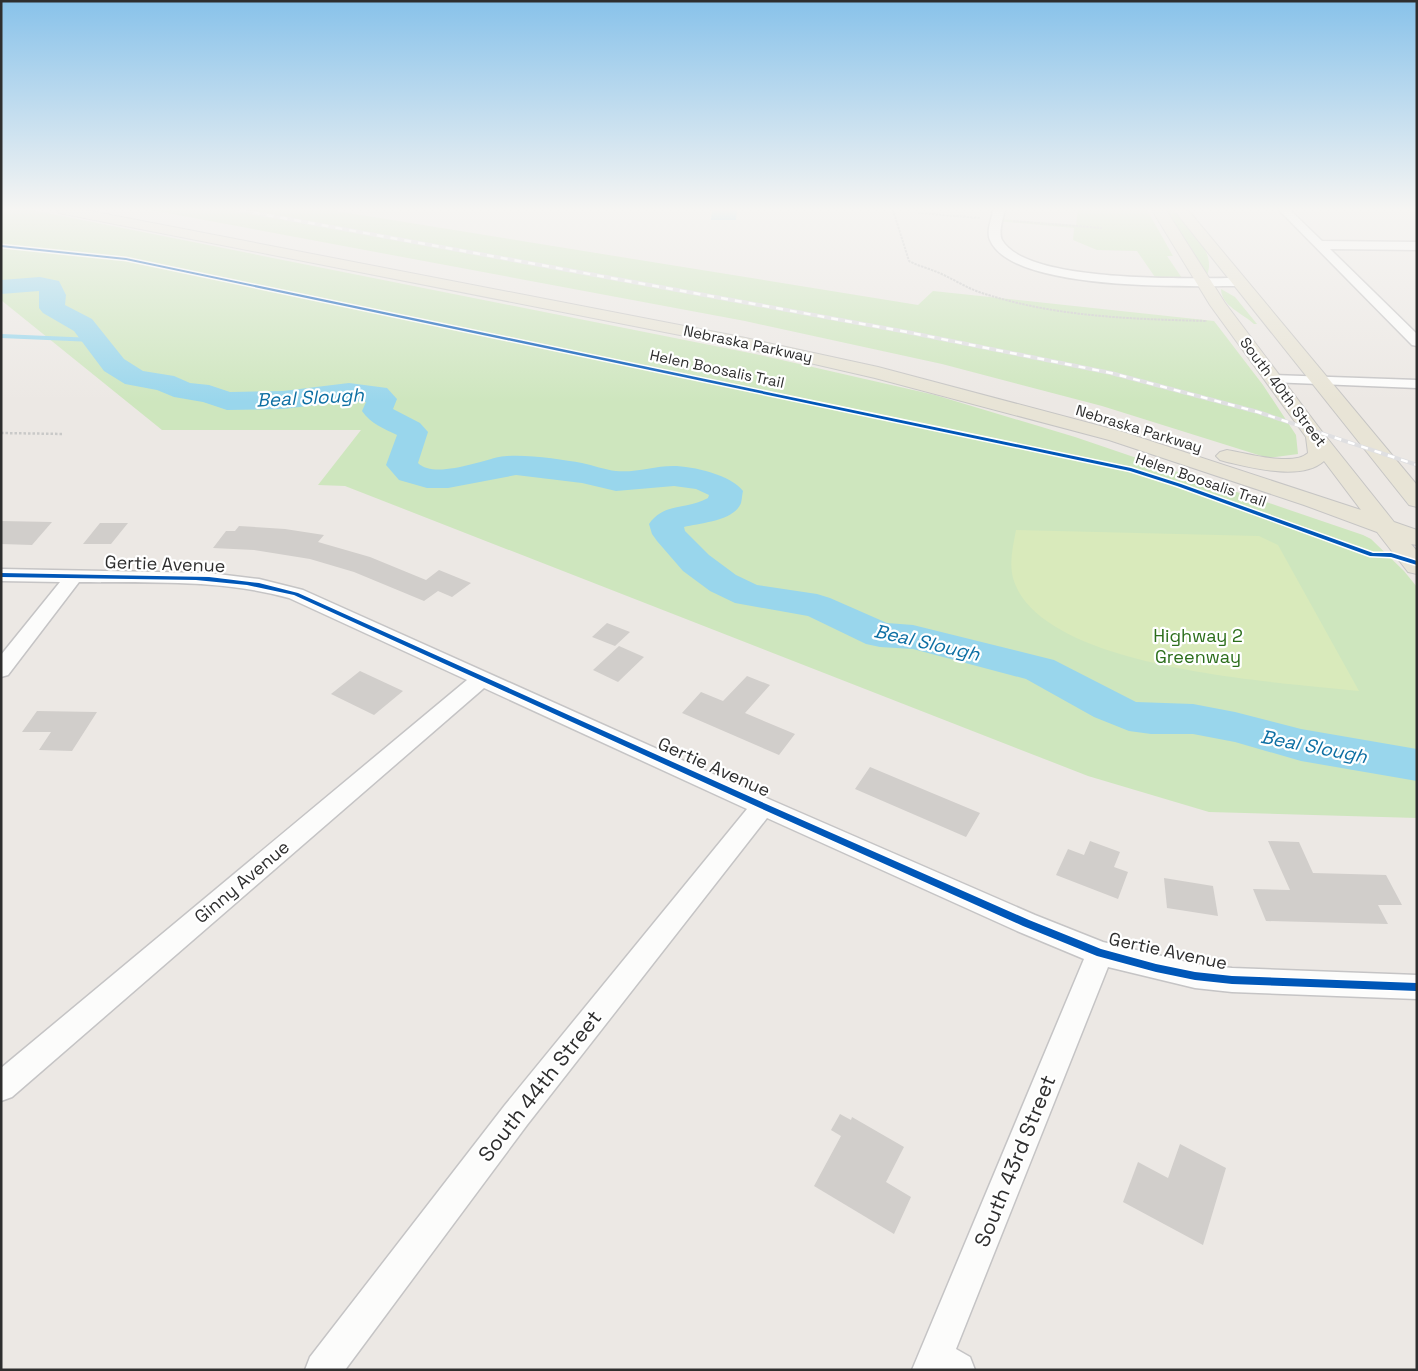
<svg xmlns="http://www.w3.org/2000/svg" width="1418" height="1371" viewBox="0 0 1418 1371" font-family="'Space Grotesk',sans-serif">
<rect width="100%" height="100%" fill="#ece8e4"/>
<g fill="#cee6be">
<path d="M1 210H32L760 355 935 395 1075 437 1363 535 1371 539 1404 571 1417 587V818L1209 812 1088 776 345 486 318 485 361 430H162L1 300Z"/>
<path d="M151 210H330L918 305 933 291 1214 321 1263 385 1296 435 1298 454 1268 458 1102 406 942 364 745 321Z"/>
<path d="M1078 210H1147L1173 256H1167L1184 281 1157 280 1137 251 1097 250 1073 240 1074 228 997 221 998 219 1076 225Z"/>
<path d="M1167 210H1174C1187 227 1217 251 1207 275Z"/>
<path d="M1221 289 1235 297 1257 324H1254C1244 314 1221 306 1221 289Z"/>
</g>
<path fill="#d9eabb" d="M1016 530 1259 536 1278 545 1359 691C1280 682 1039 670 1013 578 1009 562 1013 546 1016 530Z"/>
<path fill="#99d6ec" d="M712 210H737L736 220H711Z"/>
<g fill="none" stroke-linecap="round" stroke-linejoin="round">
<path stroke="#99d6ec" stroke-width="4" d="M1 336 94 340"/>
<path fill="#99d6ec" fill-rule="evenodd" d="M40 277 59 281 66 295 65 305 92 319 124 359 143 371 174 376 190 383 209 385 230 392 283 391 349 383 387 388 397 399 393 409 420 423 428 432 418 463C434 479 480 461 499 457 520 453 561 459 582 463 593 465 605 470 616 471 635 473 654 466 673 466 693 466 731 475 743 491 742 495 742 499 741 503 734 521 700 523 684 527L685 531 709 555 736 575 757 585 817 594 830 598 887 623 913 625 1054 660 1136 702 1193 704 1235 712 1301 729 1417 749V781L1301 761 1235 742 1193 734H1151L1129 731 1094 717 1026 679 913 649 880 647 866 644 808 616 735 603 710 591 683 571 657 541 652 534 649 524C664 502 687 510 708 498L709 495 696 489 674 486 616 491 582 483 516 475 448 488H427L399 480 386 465 397 435C383 428 371 424 362 411L366 402 349 401 283 409 227 410 203 402 174 397 157 390 125 384 104 371 74 331 43 313 39 308V291L1 294V280Z"/>
</g>
<g fill="#d1cecb">
<path d="M1 521 52 522 32 545 1 544Z"/>
<path d="M100 523H128L111 544H83Z"/>
<path d="M239 526 285 529 324 535 318 542 370 557 426 580 439 570 471 583 452 597 438 591 424 601 354 572 310 559 254 550 213 548 226 531H235Z"/>
<path d="M607 623 630 632 615 646 592 637Z"/>
<path d="M619 646 644 657 618 682 593 670Z"/>
<path d="M360 671 403 691 374 715 331 694Z"/>
<path d="M747 676 770 685 745 713 795 734 779 755 682 713 701 692 723 701Z"/>
<path d="M37 711 97 712 72 751 39 750 51 732H22Z"/>
<path d="M870 767 932 793 980 813 966 837 855 789Z"/>
<path d="M1090 841 1120 852 1114 867 1128 872 1118 899 1056 875 1068 849 1084 855Z"/>
<path d="M1268 841 1299 842 1313 873 1386 875 1402 905H1378L1388 924 1266 921 1253 889 1290 890Z"/>
<path d="M1164 878 1213 886 1218 916 1167 908Z"/>
<path d="M840 1114 851 1120 852 1117 904 1147 886 1182 911 1197 894 1234 814 1186 841 1136 831 1130Z"/>
<path d="M1180 1144 1226 1168 1203 1245 1123 1202 1138 1162 1168 1178Z"/>
</g>
<g fill="none" stroke-linecap="round" stroke-linejoin="round">
<g stroke="#c5c4c5" stroke-width="3">
<g id="minor">
<path d="M993 210H1005C1003 218 998 232 1002 240 1027 284 1192 278 1240 278L1246 282 1240 286C1190 286 1012 292 990 240 986 231 992 219 993 210Z"/>
<path d="M1279 210H1290L1322 241 1417 242V250L1330 249 1417 334V346L1412 345Z"/>
<path d="M1273 375 1417 380V388L1268 382 1266 379 1268 376Z"/>
<path d="M1 569 209 573 259 579 303 590 771 800 1035 915 1103 942 1195 964 1232 968 1417 975V999L1232 992 1195 988 1108 967 956 1349 970 1357 975 1370H912L1084 959 1017 931 767 818 527 1125 345 1370H305L310 1357 505 1105 747 809 484 688 12 1097 1 1101V1068L467 680 289 598C221 579 149 583 79 582L8 675 1 677V655L60 582 1 581Z"/>
</g>
</g>
<g stroke="#c6c5c4" stroke-width="2">
<g id="major">
<path d="M57 210H85L736 336 878 367 1123 432 1361 510 1324 461C1302 481 1253 468 1227 462L1220 460 1216 456 1220 452 1227 450C1246 453 1293 467 1308 453L1306 437 1210 305 1152 210H1166L1225 303 1323 433 1394 522 1417 530V545L1411 544 1417 551V574L1408 572 1377 532 1304 505 1109 440 875 378 736 346 64 214 59 213Z"/>
<path d="M1174 210H1188L1417 485V507L1409 505Z"/>
</g>
</g>
<g stroke="#c9c9c8" stroke-width="2" stroke-dasharray="2.5 1" stroke-linecap="butt">
<path d="M893 210 909 261C918 266 928 268 937 272 952 278 966 288 982 293 1055 317 1131 319 1207 321"/>
<path d="M918 213 980 218"/>
<path d="M1013 221 1102 228"/>
</g>
<path stroke="#c9c9c8" stroke-width="2.5" stroke-dasharray="2.5 2" stroke-linecap="butt" d="M1 433 64 434"/>
<use href="#minor" fill="#fcfcfb" fill-rule="evenodd"/>
<use href="#major" fill="#e8e4d6" fill-rule="evenodd"/>
<g stroke="#dfdfe1" stroke-width="4">
<path id="rail" d="M239 210 907 332 1111 373 1258 412 1417 465"/>
</g>
<use href="#rail" stroke="#fff" stroke-width="2.5" stroke-dasharray="7" stroke-linecap="butt"/>
<g stroke="#fff" stroke-width="3">
<g id="cycleway">
<path d="M1 245 126 258 1131 468 1181 484 1373 553H1391L1417 561V565L1391 557 1370 556 1177 486 1130 471 126 260 1 247Z"/>
<path d="M1 573 209 577 259 583 298 593 766 804 1029 920 1101 949 1156 964 1195 972 1232 976 1417 983V991L1232 984 1195 980 1156 972 1097 956 1023 926 760 808 294 595 247 585 196 580 1 577Z"/>
</g>
</g>
<use href="#cycleway" fill="#0057b8" fill-rule="evenodd"/>
</g>
<linearGradient id="sky" x2="0" y2="1"><stop stop-color="#88c2ea"/><stop offset="0.52" stop-color="#f6f5f3"/><stop offset="1" stop-color="#f6f5f3" stop-opacity="0"/></linearGradient>
<rect width="1418" height="402" fill="url(#sky)"/>
<g text-anchor="middle" stroke-width="4.5" stroke-linejoin="round" paint-order="stroke">
<g font-size="15" fill="#2e2e2e" stroke="#fff">
<text transform="translate(748 344) rotate(12)" y="5">Nebraska Parkway</text>
<text transform="translate(717 369) rotate(12)" y="5">Helen Boosalis Trail</text>
<text transform="translate(1283 392) rotate(53)" y="5">South 40th Street</text>
<text transform="translate(1139 429) rotate(17)" y="5">Nebraska Parkway</text>
<text transform="translate(1201 480) rotate(19)" y="5">Helen Boosalis Trail</text>
</g>
<g font-size="18" fill="#2e2e2e" stroke="#fff">
<text transform="translate(165 564) rotate(2)" y="6">Gertie Avenue</text>
<text transform="translate(714 767) rotate(24)" y="6">Gertie Avenue</text>
<text transform="translate(242 882) rotate(-40)" y="6">Ginny Avenue</text>
<text transform="translate(1168 951) rotate(12)" y="6">Gertie Avenue</text>
</g>
<g font-size="18" fill="#2c6e1b" stroke="#fff">
<text x="1198" y="642">Highway 2<tspan x="1198" dy="21">Greenway</tspan></text>
</g>
<g font-size="19" font-style="italic" fill="#0d6fa3" stroke="#fff">
<text transform="translate(310 397) rotate(-3)" y="7">Beal Slough</text>
<text transform="translate(927 642) rotate(13)" y="7">Beal Slough</text>
<text transform="translate(1314 746) rotate(11)" y="7">Beal Slough</text>
</g>
<g font-size="21" fill="#2e2e2e" stroke="#fff">
<text transform="translate(540 1086) rotate(-52)" y="7">South 44th Street</text>
<text transform="translate(1015 1161) rotate(-68)" y="7">South 43rd Street</text>
</g>
</g>
<rect width="1418" height="1371" fill="none" stroke="#2e2e2e" stroke-width="5"/>
</svg>
